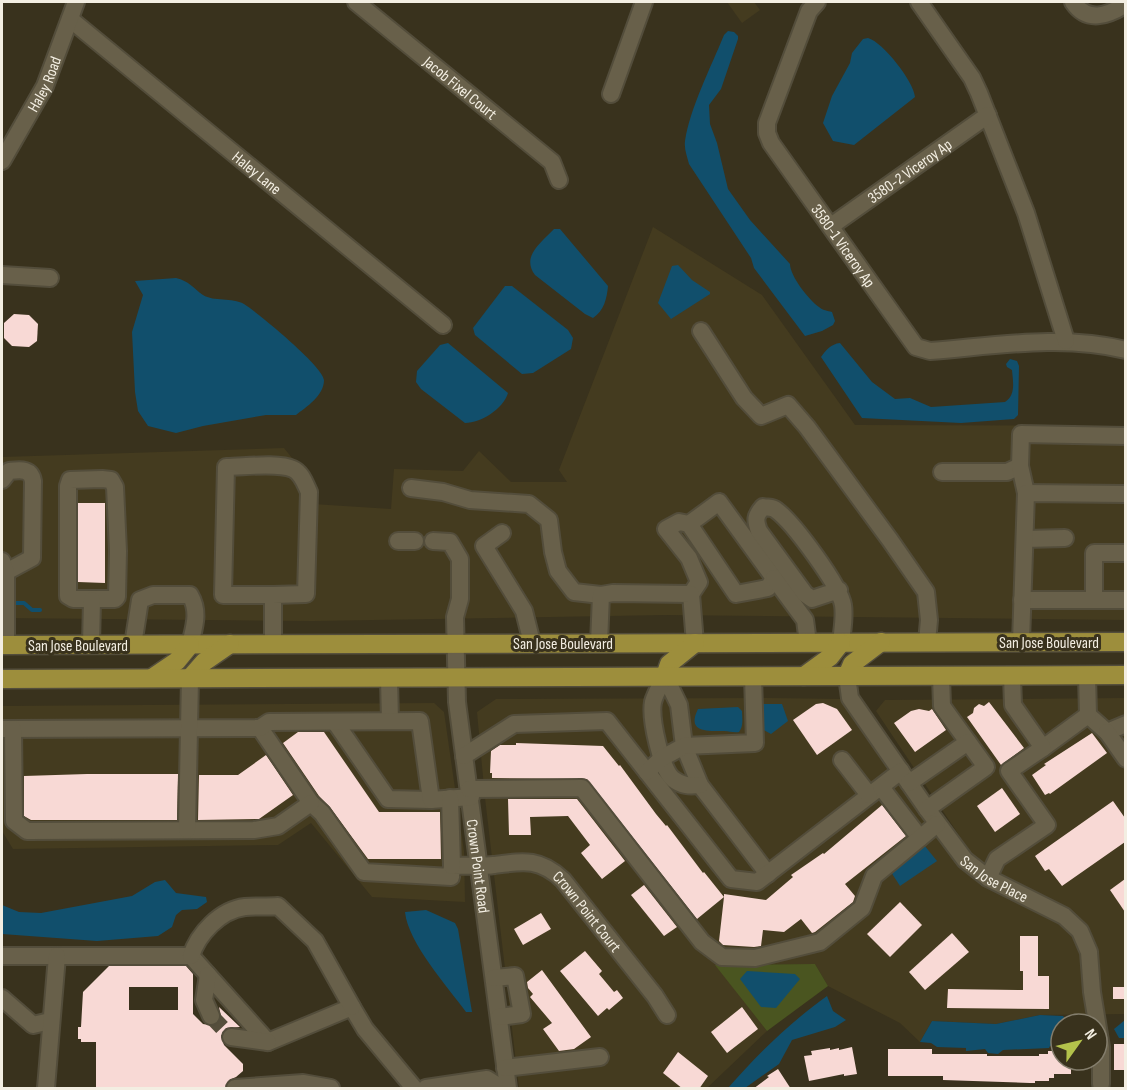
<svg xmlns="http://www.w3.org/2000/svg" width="1127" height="1090" viewBox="0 0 1127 1090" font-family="'Sofia Sans Condensed',sans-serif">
<rect width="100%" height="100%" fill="#39321d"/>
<g fill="#443b1f">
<path d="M727 2H754L760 10 742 23Z"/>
<path d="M653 227 762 295 855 425 1125 426V620L665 615 313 621 2 618V457L284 448 313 484V504L391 509 394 469 463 471 479 451 511 482H567L559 470Z"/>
<path d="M767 698 841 699 965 868 1021 904 973 856 876 711 885 700 1125 698V1014L1040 1015 996 1024 932 1021 920 1042 900 1023 828 986 815 964 716 965 767 1031 707 1088H519L485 798 477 712 496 699Z"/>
<path d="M434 703 444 712 464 851 465 902 372 897 311 823 278 845 13 849 2 831V706Z"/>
</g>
<path fill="#4a5520" d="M815 964 828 986 767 1031 715 965Z"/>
<g fill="#114f6c">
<path d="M728 31 734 32 738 36V39L721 89 709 105 710 124 717 143 728 189 750 220 790 264C790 276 809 300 819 307 822 310 828 311 832 312L835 321 833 325 822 331 805 336 754 268 751 258 689 164C687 156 684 149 685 141 690 108 711 67 724 35Z"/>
<path d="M868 38C883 42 914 82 915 97L854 145 833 141 823 123 832 96 850 63 852 53 863 39Z"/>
<path d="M554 229H560L608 286C607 298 604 311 593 318L585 314 535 275C521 256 541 243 554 229Z"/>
<path d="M678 265 692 280 710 292V294L671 319 658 303 672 266Z"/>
<path d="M176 278C189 281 193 288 203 295 214 302 232 297 244 304 257 312 324 367 324 380 324 396 306 407 296 415H266L203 426 176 433 148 426 138 411 135 392 132 332 143 295 135 281Z"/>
<path d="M505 286H512L568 330 573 338 571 349 533 373 522 374 475 335 473 328Z"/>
<path d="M448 343 508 393C503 409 481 423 465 423L421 389 416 382 417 371 440 345Z"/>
<path d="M840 343 872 382 895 399 910 398 931 407 1005 402C1016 395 1013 382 1012 370L1007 367 1006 364 1010 359 1017 361 1019 366 1018 415 1014 419 961 423 862 418 821 357C826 350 831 344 840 343Z"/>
<path d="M762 704H782L788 721 771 734 762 729Z"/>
<path d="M738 707 742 711C742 717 744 726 739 732 733 733 730 731 724 731 708 731 686 733 698 709Z"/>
<path d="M924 845 937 861 900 886 891 872Z"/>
<path d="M165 880 176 893 206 897 207 902 197 909 182 910 176 915 172 927 158 936 97 941 2 934V905L19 912 41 913 132 896 155 882Z"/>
<path d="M426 910 455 923 458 929 472 1012H466C448 987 408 943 405 912Z"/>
<path d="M747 971 795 974 800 979 776 1008 761 1007 740 979Z"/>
<path d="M827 996 833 1011 846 1020 835 1027 792 1040 779 1064 745 1088H728C760 1052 787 1025 827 996Z"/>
<path d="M1040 1015 1063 1016 1069 1024H1061V1041H1058L1057 1045 1050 1046 1049 1048 1003 1050 998 1054 988 1053 985 1049 966 1051V1048L937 1047 931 1043 920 1042 932 1021 996 1024Z"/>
<path d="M1125 1020V1038H1119L1114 1029Z"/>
</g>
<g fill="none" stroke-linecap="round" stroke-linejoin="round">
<path stroke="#114f6c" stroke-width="4" d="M14 603H24L32 610H40"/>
</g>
<g fill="#f8d9d5" fill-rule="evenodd">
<path d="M14 314 29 315 38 324 37 341 29 347 12 346 4 338V323Z"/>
<path d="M78 503H105V583L78 582Z"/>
<path d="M989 702 1024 748 1001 765 967 717 973 713 974 708 979 704 984 706Z"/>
<path d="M823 703 837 709 852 730 817 755 793 720 816 704Z"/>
<path d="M919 709 929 711 932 709 946 730 915 752 894 723 911 711Z"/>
<path d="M298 732H324L379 812H440L441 859H368L330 807 319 796 283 743Z"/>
<path d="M1092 733 1107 753 1050 794 1049 793 1045 795 1032 775 1046 765 1044 764Z"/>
<path d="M516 743 603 746 619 766 620 765 656 814 666 826 667 825 703 873 704 872 724 897V894L766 900 793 877 791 875 823 853 824 854 882 805 906 836 845 884 855 896 853 902 815 932 812 933 801 919 784 932 763 930 761 946 754 947 723 945 719 941 724 897 697 919 587 779 492 778V773H490L491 751 500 745H516Z"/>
<path d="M266 755 293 795 259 819 198 820 199 775H238Z"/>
<path d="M87 774H178L177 820H31L24 816V776Z"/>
<path d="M1002 788 1020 814 995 832 977 806Z"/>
<path d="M508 799H577L625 861 602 879 581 853 590 845 568 816 530 817 531 835H509Z"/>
<path d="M1113 801 1125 818V842L1062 886 1049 869 1045 871 1035 856Z"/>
<path d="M1125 879V912L1110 890Z"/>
<path d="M644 885 677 927 664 936 631 895Z"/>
<path d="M900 902 922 925 890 957 867 934Z"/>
<path d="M541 913 551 929 523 945 514 929Z"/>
<path d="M952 933 969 952 925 990 909 972Z"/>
<path d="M1020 936H1038V976H1049V1009L947 1008 948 989 1023 990V971H1020Z"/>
<path d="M585 951 602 971 599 974 614 992 617 990 623 998 609 1010 607 1008 598 1016 560 971Z"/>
<path d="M109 966H186L193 974V1014L203 1024 215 1026 221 1018 219 1007 240 1027 226 1028 221 1036 224 1045 243 1064V1071L236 1077 229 1080 225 1089H96V1042H81V1039H78V1027H81L83 992ZM129 987H178V1010H129Z"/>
<path d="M542 970 591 1037 574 1049 559 1051 543 1029 552 1023 530 997 533 994 528 988 527 982Z"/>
<rect x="1113" y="987" width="12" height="12"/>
<path d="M742 1007 758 1029 727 1053 711 1032Z"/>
<rect x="1114" y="1044" width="11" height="26"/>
<path d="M852 1047 857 1074 844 1076V1074L809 1081 804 1056 812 1055 811 1051 830 1048V1050L839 1048V1050Z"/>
<path d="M888 1049H932V1054H987V1056H1039V1054H1048V1051H1061V1060H1071V1074H1054V1078H1049V1081H1035V1083H1030L943 1080V1076H888Z"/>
<path d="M678 1052 708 1076 699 1089H683L663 1073Z"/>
<path d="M778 1069 791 1089H753L769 1077 767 1076Z"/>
</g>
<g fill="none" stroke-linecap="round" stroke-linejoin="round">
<path stroke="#554e3b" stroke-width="16" stroke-dasharray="16 8" stroke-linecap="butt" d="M211 1016 231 1037"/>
<g stroke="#534d3b" stroke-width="20">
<g id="minor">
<path id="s1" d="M356 2 552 162 559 180"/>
<path id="s2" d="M817 2 809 11 767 123V133L771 143 916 347 930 351C995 346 1062 334 1126 350"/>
<path d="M919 2 972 78 979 93 1026 213 1066 341"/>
<path d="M1073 2C1087 23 1108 16 1126 4"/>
<path id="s3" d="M70 19 443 325"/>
<path d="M611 94 644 2"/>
<path id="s4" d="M2 161 45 86 76 2"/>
<path id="s5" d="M831 226 988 115"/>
<path d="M2 275 50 278"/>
<path d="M701 331 744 398 761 416 788 405 807 427 890 540 926 592 929 620 927 642"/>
<path d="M942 472H1007L1020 466"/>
<path d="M102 479 111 480 115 487 118 551 117 597 115 599H73L68 596V486L70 480Z"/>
<path d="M2 480 9 471C20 470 31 468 33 481L32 558 6 572"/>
<path d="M411 488 443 492 470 500 529 504 549 520 553 552 558 571 574 592 601 595"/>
<path d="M1026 493 1020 466 1021 434 1126 436"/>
<path d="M689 524 719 502 774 578 768 588 736 594 689 524 679 522 666 529 689 558 699 582 691 594"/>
<path d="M502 533 484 546 524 611 532 643"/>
<path d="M1025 539 1065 538"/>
<path d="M398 541H415"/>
<path id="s6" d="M433 541 450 542 460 559V599L455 617 457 702 508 1088"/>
<path d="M2 561 6 572V645"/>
<path d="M774 578 805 620 808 643"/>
<path d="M839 590 812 599 805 594 759 531C755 520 755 516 763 507 768 508 773 507 776 510 793 522 840 586 843 605 845 617 842 631 841 643"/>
<path d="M273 595H223L226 467C243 467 278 462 293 469 302 473 305 484 309 492L306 594 273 595V644"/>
<path d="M1094 599V553H1126"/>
<path d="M1022 600H1126"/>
<path d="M1021 642 1026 493 1126 494"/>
<path d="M599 643 601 595 613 593 691 594 695 643"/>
<path d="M91 645 92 600"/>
<path d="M133 645 140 600 153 595H190C200 612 194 627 190 645"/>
<path d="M665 676 679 705 684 746 700 785 768 874"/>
<path d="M665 676C661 684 655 694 653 702 650 718 661 770 673 779 682 786 689 786 700 785"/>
<path id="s7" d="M847 676 850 698 927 809 965 860 988 878 1064 916 1080 931 1089 952 1092 992 1101 1047V1084"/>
<path d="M941 676 942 706 968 742"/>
<path d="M389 678 390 721"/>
<path d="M1088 715 1107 732 1126 724"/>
<path d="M335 722 388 799 431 800"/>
<path id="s8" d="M260 728 311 803 322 813 364 872 451 877 452 866C465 865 480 867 494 865 524 861 540 858 563 880L655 996 667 1015"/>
<path d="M2 729 260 728 269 722 420 721 431 800 471 797"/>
<path d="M13 729 14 821 27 831 254 830 278 826 311 803"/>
<path d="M1107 732 1126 759"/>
<path d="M1043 748 1088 715 1087 675"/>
<path d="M464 756 514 724 607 721 731 879 757 882 901 771"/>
<path d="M842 760 869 795"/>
<path d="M647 772 662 758 684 746 755 743 753 676"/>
<path d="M909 783 968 742 986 767 927 809"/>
<path d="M881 787 920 838"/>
<path d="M469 789 582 788 702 942 722 957 755 958 820 942 862 908 874 876 937 824"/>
<path d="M450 798 452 866"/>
<path d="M187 830 190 678"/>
<path d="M988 878 997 859 1047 825 1009 771 1043 748 1013 705 1012 676"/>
<path d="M2 956H191L268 1042 352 1007 365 1029 414 1088"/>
<path d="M191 956C198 934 220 910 245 907 255 906 267 907 278 906L315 941 352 1007"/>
<path d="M208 975 204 1000 211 1016"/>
<path d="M494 978 515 976 522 1014 499 1017"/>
<path d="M2 998 33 1025 50 1021"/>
<path d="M231 1037 268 1042"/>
<path d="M505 1068 600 1057"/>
<path d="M46 1088 57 956"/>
<path d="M235 1088 303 1083 331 1088"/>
<path d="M426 1088 487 1079 495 1084"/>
</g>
</g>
<g stroke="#534d3b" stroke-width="21">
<g id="major">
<path d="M2 645 1126 642"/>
<path d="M665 676 669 664 695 643"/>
<path d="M804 676 830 657 841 643"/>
<path d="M847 676 852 664 881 642"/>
<path d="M152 678 177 661 190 645"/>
<path d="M190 678 204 662 230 644"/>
<path d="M2 679 1126 675"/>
</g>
</g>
<use href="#minor" stroke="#68604a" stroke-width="16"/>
<use href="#major" stroke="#9d8e3c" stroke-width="18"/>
</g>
<g text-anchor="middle" stroke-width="6" stroke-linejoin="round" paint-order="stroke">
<g font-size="16" fill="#f3eee2" stroke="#39321d">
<text dy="6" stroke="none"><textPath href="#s4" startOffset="88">Haley Road</textPath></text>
<text dy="6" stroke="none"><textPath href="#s1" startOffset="135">Jacob Fixel Court</textPath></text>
<text dy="6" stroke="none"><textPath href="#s5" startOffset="96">3580-2 Viceroy Ap</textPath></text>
<text dy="6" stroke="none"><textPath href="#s3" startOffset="242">Haley Lane</textPath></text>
<text dy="6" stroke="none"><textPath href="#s2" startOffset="278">3580-1 Viceroy Ap</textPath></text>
<text x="1049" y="648">San Jose Boulevard</text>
<text x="563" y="649">San Jose Boulevard</text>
<text x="78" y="651">San Jose Boulevard</text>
<text dy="6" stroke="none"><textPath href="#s6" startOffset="346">Crown Point Road</textPath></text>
<text dy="6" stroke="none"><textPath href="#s7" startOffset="256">San Jose Place</textPath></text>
<text dy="6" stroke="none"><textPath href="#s8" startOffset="432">Crown Point Court</textPath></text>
</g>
</g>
<rect width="1127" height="1090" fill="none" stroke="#f3eee2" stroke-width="6"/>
<g transform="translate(1079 1042) rotate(56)"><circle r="28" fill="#39321d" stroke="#837d6c" stroke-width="1.5"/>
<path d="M0-4.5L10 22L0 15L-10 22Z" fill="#b3c24b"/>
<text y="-9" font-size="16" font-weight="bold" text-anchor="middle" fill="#f3eee2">N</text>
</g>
</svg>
